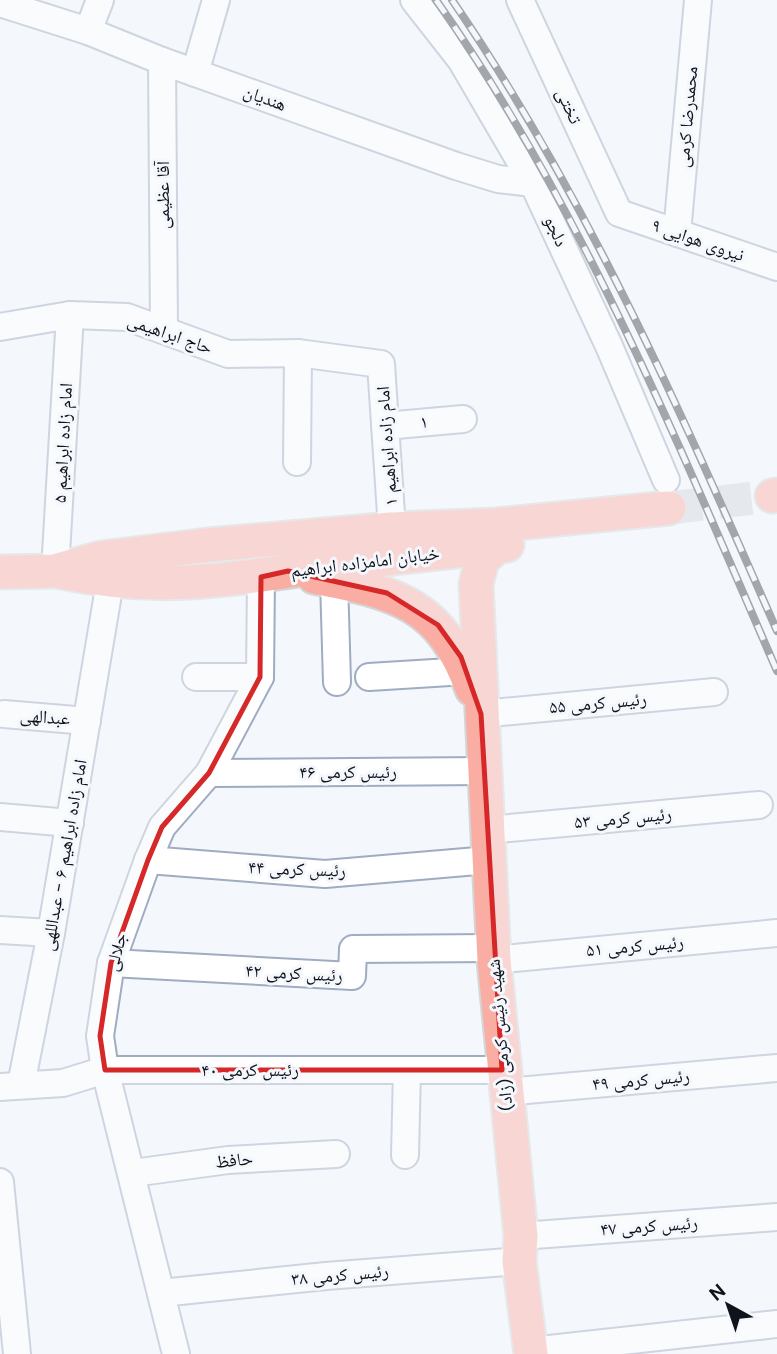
<svg xmlns="http://www.w3.org/2000/svg" width="777" height="1354" viewBox="0 0 777 1354" font-family="'DM Sans','Noto Naskh Arabic',sans-serif">
<rect width="100%" height="100%" fill="#f4f7fc"/>
<g fill="none" stroke-linecap="round" stroke-linejoin="round">
<path stroke="#d2d5da" stroke-width="33" stroke-dasharray="33 17" stroke-linecap="butt" d="M669 508 772 496"/>
<g stroke="#9facc1" stroke-width="30">
<g id="minor">
<path d="M414 0 461 60 533 183 609 346 666 480"/>
<path d="M520 0 619 213 777 267"/>
<path d="M0 3 88 31 162 61 456 166 498 179 533 183"/>
<path d="M88 31 100 0"/>
<path d="M162 61 164 329"/>
<path d="M195 73 216 0"/>
<path d="M677 233 698 0"/>
<path d="M0 327 70 315 127 317 228 354 298 353 381 364 392 529"/>
<path d="M385 426 463 419"/>
<path d="M297 462 298 353"/>
<path d="M55 571 70 315"/>
<path d="M334 580 337 682"/>
<path d="M196 677H260"/>
<path d="M369 677 466 671"/>
<path d="M4 714 87 721"/>
<path d="M481 714 714 692"/>
<path d="M209 773 486 771"/>
<path d="M0 817 70 823"/>
<path d="M488 830 759 805"/>
<path d="M148 860 325 874 489 860"/>
<path d="M0 930 51 933"/>
<path d="M494 960 777 933"/>
<path d="M111 963 352 976 353 949 493 948"/>
<path d="M21 1085 51 933 110 582"/>
<path d="M0 1087 63 1083 105 1070H502"/>
<path d="M505 1092 777 1068"/>
<path d="M405 1155 407 1070"/>
<path d="M133 1173 228 1160 336 1154"/>
<path d="M0 1182 17 1354"/>
<path d="M521 1236 777 1217"/>
<path d="M161 1293 326 1276 519 1261"/>
<path d="M531 1351 777 1324"/>
<path d="M176 1354 105 1070 100 1036 111 963 148 860 162 827 209 773 260 677 261 577"/>
</g>
</g>
<g stroke="#d4d5d6" stroke-width="37">
<g id="major">
<path d="M772 496 777 495"/>
<path d="M498 546 482 560 476 584 494 960 521 1236 519 1261 531 1354"/>
<path d="M0 572 55 571 101 558 208 545 392 529 496 525 669 508"/>
<path d="M61 572C160 593 233 579 332 565 390 558 449 552 507 545"/>
<path d="M314 577C397 593 441 603 472 689"/>
</g>
</g>
<use href="#minor" stroke="#fff" stroke-width="26"/>
<use href="#major" stroke="#faaea3" stroke-width="33"/>
<g stroke="#40444b" stroke-width="8">
<g id="rail">
<path d="M436 0C581 205 677 441 777 671"/>
<path d="M452 0C586 195 682 414 777 631"/>
</g>
</g>
<use href="#rail" stroke="#f4f7fc" stroke-width="5" stroke-dasharray="16" stroke-linecap="butt"/>
</g>
<path d="M0 0H777V1354H0ZM288 571 387 593 438 625 461 657 481 714 502 1070H105L100 1036 111 963 148 860 162 827 209 773 260 677 261 577Z" fill="#f4f7fc" fill-opacity=".55" fill-rule="evenodd"/>
<path fill="none" stroke="#d62828" stroke-width="5" stroke-linejoin="round" d="M288 571 387 593 438 625 461 657 481 714 502 1070H105L100 1036 111 963 148 860 162 827 209 773 260 677 261 577Z"/>
<g text-anchor="middle" stroke-width="6" stroke-linejoin="round" paint-order="stroke">
<g font-size="18" fill="#0f131b" stroke="#f4f7fc">
<text transform="translate(265 98) rotate(20)" y="6">هندیان</text>
<text transform="translate(569 106) rotate(65)" y="6">تختی</text>
<text transform="translate(687 117) rotate(-85)" y="6">محمدرضا کرمی</text>
<text transform="translate(163 195) rotate(-90)" y="6">آقا عظیمی</text>
<text transform="translate(556 231) rotate(65)" y="6">دلجو</text>
<text transform="translate(698 240) rotate(19)" y="6">نیروی هوایی ۹</text>
<text transform="translate(170 334) rotate(19)" y="6">حاج ابراهیمی</text>
<text transform="translate(424 422) rotate(-5)" y="6">۱</text>
<text transform="translate(63 443) rotate(-87)" y="6">امام زاده ابراهیم ۵</text>
<text transform="translate(387 446) rotate(-94)" y="6">امام زاده ابراهیم ۱</text>
<text transform="translate(365 562) rotate(-7)" y="6">خیابان امامزاده ابراهیم</text>
<text transform="translate(598 703) rotate(-5)" y="6">رئیس کرمی ۵۵</text>
<text transform="translate(45 717) rotate(4)" y="6">عبدالهی</text>
<text x="348" y="778">رئیس کرمی ۴۶</text>
<text transform="translate(623 818) rotate(-5)" y="6">رئیس کرمی ۵۳</text>
<text transform="translate(64 855) rotate(-80)" y="6">امام زاده ابراهیم ۶ - عبداللهی</text>
<text transform="translate(297 869) rotate(2)" y="6">رئیس کرمی ۴۴</text>
<text transform="translate(635 946) rotate(-5)" y="6">رئیس کرمی ۵۱</text>
<text transform="translate(116 952) rotate(-75)" y="6">جلالی</text>
<text transform="translate(294 973) rotate(3)" y="6">رئیس کرمی ۴۲</text>
<text transform="translate(500 1035) rotate(-95)" y="6">شهید رئیس کرمی (زاد)</text>
<text x="250" y="1076">رئیس کرمی ۴۰</text>
<text transform="translate(641 1080) rotate(-5)" y="6">رئیس کرمی ۴۹</text>
<text transform="translate(234 1160) rotate(-6)" y="6">حافظ</text>
<text transform="translate(649 1226) rotate(-4)" y="6">رئیس کرمی ۴۷</text>
<text transform="translate(340 1275) rotate(-5)" y="6">رئیس کرمی ۳۸</text>
</g>
</g>
<g transform="translate(728 1305) rotate(320)" stroke="#f4f7fc" stroke-width="5" paint-order="stroke">
<path d="M0-5L12 26L0 18L-12 26Z" fill="#0f131b"/>
<text y="-10" font-size="19" font-weight="bold" text-anchor="middle" fill="#0f131b">N</text>
</g>
</svg>
